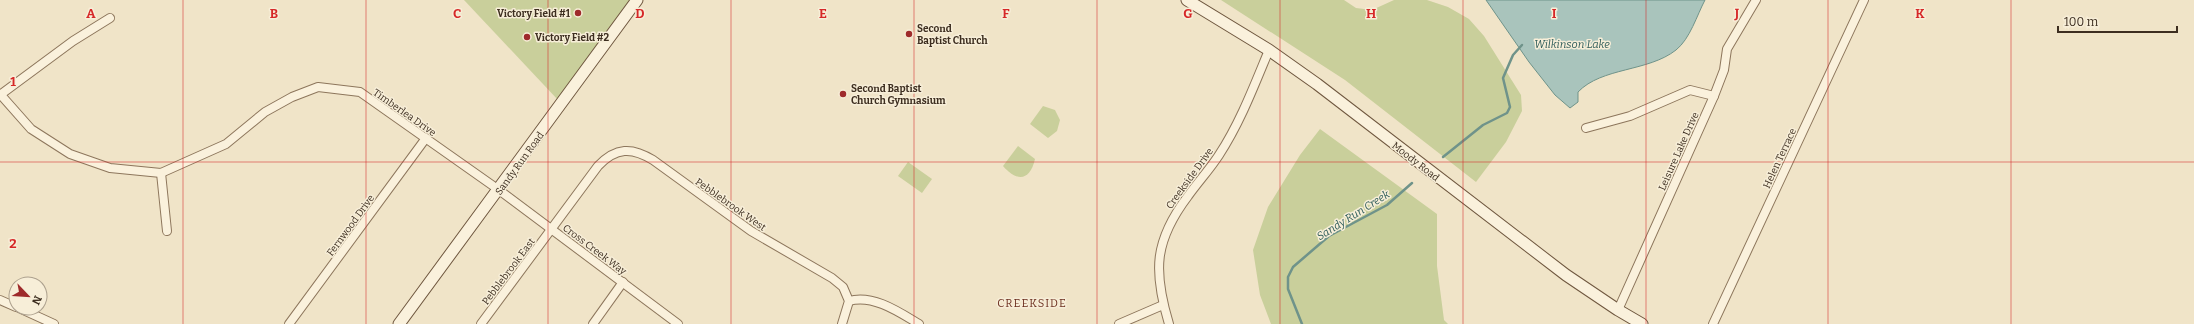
<svg xmlns="http://www.w3.org/2000/svg" width="2194" height="324" viewBox="0 0 2194 324" font-family="Bitter,serif">
<rect width="100%" height="100%" fill="#f0e4c8"/>
<g fill="#c9cf9b">
<path d="M464 0H631L558 100Z"/>
<path d="M1221 0H1344L1356 8 1372 10 1394 0H1427L1448 7 1469 19 1484 36 1521 95 1522 111 1506 142 1476 182 1345 80Z"/>
<path d="M1043 106 1055 110 1060 120 1057 131 1048 138 1030 124Z"/>
<path d="M1320 129 1437 214V266L1444 320 1448 324H1271L1260 295 1253 250 1268 207 1300 155Z"/>
<path d="M1018 146 1035 159C1030 181 1017 182 1003 166Z"/>
<path d="M908 162 932 179 922 193 898 176Z"/>
</g>
<path fill="#a9c4bc" stroke="#6f938a" d="M1486 0H1705C1697 15 1690 39 1676 50 1648 72 1602 67 1578 92V102L1570 108 1555 95 1529 62Z"/>
<g fill="none" stroke-linecap="round" stroke-linejoin="round">
<g stroke="#6f938a" stroke-width="2.5">
<path d="M1443 157 1483 125 1507 113 1510 107 1503 78 1513 55 1522 45"/>
<path d="M1302 324 1288 289V277L1293 267 1329 236 1387 205 1412 183"/>
</g>
<g stroke="#8d765c" stroke-width="10">
<g id="street">
<path d="M0 94 31 129 70 154 110 168 161 173 226 144 265 112 292 97 318 87 360 92 499 190 678 324"/>
<path d="M0 95 73 41 110 18"/>
<path d="M1586 128 1630 116 1690 90 1714 96"/>
<path d="M161 173 167 231"/>
<path d="M0 300 16 307"/>
<path d="M849 301C873 294 899 312 919 324"/>
<path d="M19 308 54 324"/>
<path d="M1618 310 1714 96 1724 70 1727 49 1756 0"/>
<path d="M289 324 426 138"/>
<path d="M481 324 598 166C616 147 632 147 653 160L751 231 832 278 843 287 849 301 842 324"/>
<path d="M593 324 623 282"/>
<path d="M1119 324 1163 305"/>
<path d="M1169 324C1153 271 1154 241 1188 196 1198 182 1210 169 1219 155 1240 123 1254 86 1269 50"/>
<path d="M1713 324 1864 0"/>
</g>
</g>
<g stroke="#6f573f" stroke-width="13">
<g id="secondary">
<path d="M1187 0 1269 50 1317 84 1566 275 1618 310 1642 324"/>
<path d="M399 324 637 0"/>
</g>
</g>
<use href="#street" stroke="#faf1dc" stroke-width="8"/>
<use href="#secondary" stroke="#faf1dc" stroke-width="11"/>
</g>
<path fill="none" stroke="#d62828" stroke-width="1" stroke-opacity="0.55" d="M183 0V324M366 0V324M548 0V324M731 0V324M914 0V324M1097 0V324M1280 0V324M1463 0V324M1646 0V324M1828 0V324M2011 0V324M0 162H2194"/>
<g fill="#9e2a2b" stroke="#f7eed8" stroke-width="1.5">
<circle cx="578" cy="13" r="4"/>
<circle cx="909" cy="34" r="4"/>
<circle cx="527" cy="37" r="4"/>
<circle cx="843" cy="94" r="4"/>
</g>
<g text-anchor="middle" stroke-width="3" stroke-linejoin="round" paint-order="stroke">
<g font-size="10" font-weight="bold" fill="#3d2e20" stroke="#f7eed8" text-anchor="start">
<text x="570" y="17" text-anchor="end">Victory Field #1</text>
<text x="917" y="32">Second<tspan x="917" dy="12">Baptist Church</tspan></text>
<text x="535" y="41">Victory Field #2</text>
<text x="851" y="92">Second Baptist<tspan x="851" dy="12">Church Gymnasium</tspan></text>
</g>
<g font-size="10" fill="#3d2e20" stroke="#f7eed8">
<text transform="translate(405 112) rotate(35)" y="4">Timberlea Drive</text>
<text transform="translate(1678 151) rotate(-66)" y="4">Leisure Lake Drive</text>
<text transform="translate(1779 158) rotate(-65)" y="4">Helen Terrace</text>
<text transform="translate(1416 161) rotate(38)" y="4">Moody Road</text>
<text transform="translate(519 163) rotate(-54)" y="4">Sandy Run Road</text>
<text transform="translate(1189 178) rotate(-54)" y="4">Creekside Drive</text>
<text transform="translate(731 204) rotate(35)" y="4">Pebblebrook West</text>
<text transform="translate(350 225) rotate(-54)" y="4">Fernwood Drive</text>
<text transform="translate(595 249) rotate(37)" y="4">Cross Creek Way</text>
<text transform="translate(508 271) rotate(-53)" y="4">Pebblebrook East</text>
</g>
<g font-size="11" font-style="italic" fill="#2f5d5a" stroke="#f7eed8">
<text x="1572" y="48">Wilkinson Lake</text>
<text transform="translate(1353 215) rotate(-32)" y="4">Sandy Run Creek</text>
</g>
<g font-size="11" letter-spacing="1" fill="#6b2e1e" stroke="#f7eed8">
<text x="1032" y="307">CREEKSIDE</text>
</g>
</g>
<g font-size="13" text-anchor="middle" font-weight="bold" fill="#d62828" stroke="#f7eed8" stroke-width="3" stroke-linejoin="round" paint-order="stroke">
<text x="91" y="18">A</text>
<text x="274" y="18">B</text>
<text x="457" y="18">C</text>
<text x="640" y="18">D</text>
<text x="823" y="18">E</text>
<text x="1006" y="18">F</text>
<text x="1188" y="18">G</text>
<text x="1371" y="18">H</text>
<text x="1554" y="18">I</text>
<text x="1737" y="18">J</text>
<text x="1920" y="18">K</text>
<text x="13" y="86">1</text>
<text x="13" y="248">2</text>
</g>
<g transform="translate(28 296) rotate(115)"><circle r="19" fill="#f7eed8" stroke="#ada18e"/>
<path d="M0-3L7 15L0 10L-7 15Z" fill="#9e2a2b"/>
<text y="-6" font-size="11" font-weight="bold" text-anchor="middle" fill="#3d2e20">N</text>
</g>
<path d="M2058 26v6h119v-6" fill="none" stroke="#3d2e20" stroke-width="2"/>
<text x="2064" y="26" font-size="12" fill="#3d2e20" stroke="#f7eed8" stroke-width="3" paint-order="stroke">100 m</text>
</svg>
